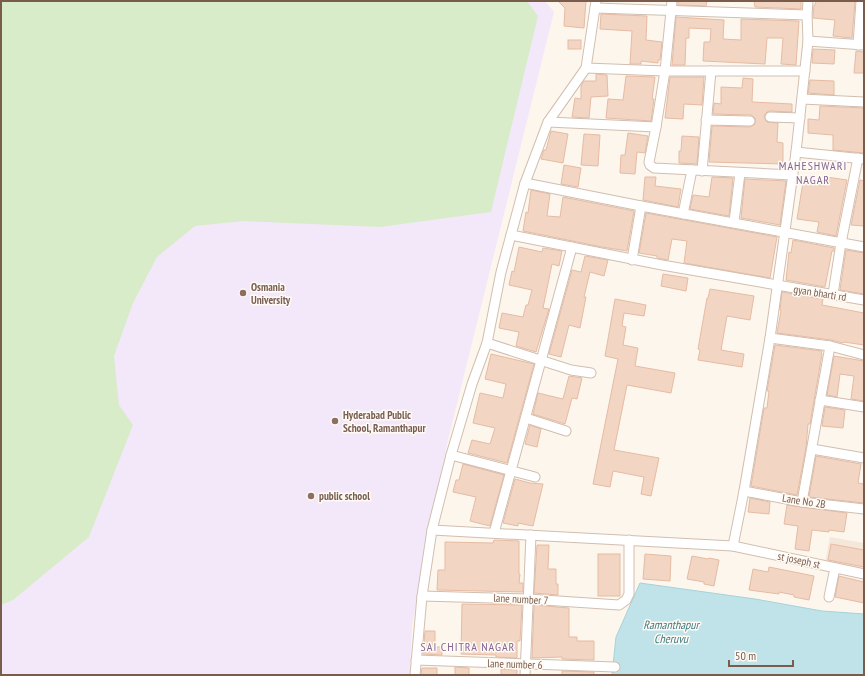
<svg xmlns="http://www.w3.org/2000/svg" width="865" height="676" viewBox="0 0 865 676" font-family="'PT Sans Narrow',sans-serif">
<rect width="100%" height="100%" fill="#fdf6ec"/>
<path fill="#f5e8da" d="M830 537 864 543V571L825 563Z"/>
<path fill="#f3e8fa" d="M1 1H545L554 12 448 440 412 625 410 675H1Z"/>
<path fill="#d8ecc9" d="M1 1H527L538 16 491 212 380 227 244 221 195 226 157 257 133 303 114 356 119 405 133 425 89 537 13 600 1 605Z"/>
<path fill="#bfe3e8" stroke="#a5d3da" d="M640 583 755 599 822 611 864 614V675H612L616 637Z"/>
<g fill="#f3d5c3" stroke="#e6bba3">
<path d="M558 1H586L584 28 564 26 565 8Z"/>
<path d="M678 1H707L706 6 678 5Z"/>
<path d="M754 1H801V9L755 7Z"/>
<path d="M816 1H855L852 38 833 36 835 20 813 18 814 5H815Z"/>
<path d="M601 14 647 16 646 40 662 42 660 60H658V63L641 61V64H630L632 31 600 29Z"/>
<path d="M676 17 724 20 723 39 741 40V19L799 21 796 65 781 64 783 38H767L765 64 703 61 704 42H710L711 29 689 28V38H686L685 65H672Z"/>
<rect x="568" y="40" width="13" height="9"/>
<path d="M813 49 835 50 834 64 812 63Z"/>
<path d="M856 51 864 52V73H854Z"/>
<path d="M596 74 607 75 608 96 591 97 589 118 572 117 575 98 581 99V86L584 81H596Z"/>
<path d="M626 76 655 77 652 99H654L651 121 606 118 608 99 623 100Z"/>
<path d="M670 77H704L702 105 684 104 683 119 665 118Z"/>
<path d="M743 78 753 79 752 102 792 104V112L770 111 767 112 764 116 767 122 778 123 777 142 783 143V164L709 162 712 126 750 127 755 124V118L751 115 713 114 714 103 721 104V87L742 88Z"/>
<path d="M810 80 834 81V95L808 93Z"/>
<path d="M820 106 864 108V153L833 150V135L808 133V119L819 120Z"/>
<path d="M551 131 568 134 563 163 541 159 544 150H546Z"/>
<path d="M628 133 648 136 645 153 637 152 635 174 620 173 621 155H625Z"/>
<path d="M584 134 600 135 598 166 581 165Z"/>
<path d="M682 136 699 137 697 164 679 163V151H681Z"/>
<path d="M564 165 581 168 578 187 561 184Z"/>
<path d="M645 177H656L655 186 681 189 678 207 643 200Z"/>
<path d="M712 177 733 178 729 216 690 209 693 195 709 197Z"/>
<path d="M826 177 847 180 836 236 817 232 819 222 797 219 803 182 825 186Z"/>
<path d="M745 179 786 181 780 225 741 218Z"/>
<path d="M860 180 864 181V226L851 225Z"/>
<path d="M531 190 550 194 547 216 560 217 563 197 634 211 627 251 602 247 523 231 526 212 528 213Z"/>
<path d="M646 213 777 237 770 278 684 263 687 241 672 239 668 260 657 258V256L639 253Z"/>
<path d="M793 240 834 248V251H832L825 287 786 280 789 252 791 253Z"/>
<path d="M519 247 542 252 543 248 562 251 559 266 552 264 543 308 549 309 536 352 516 346 519 332 499 328 502 313 523 317 526 305H528L532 290 509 285 512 271 514 272Z"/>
<path d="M846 250 864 253V294L840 290Z"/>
<path d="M585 256 608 260 604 276 590 272 584 297H586L580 328 569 325 561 357 549 354 572 270 581 272Z"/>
<path d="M663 274 688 278 686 291 661 286Z"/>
<path d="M710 289 754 296 750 320 727 316 721 350 744 354 742 367 698 360 700 350 698 349 707 298H708Z"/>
<path d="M782 292 823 299 822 305 864 313V345L844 342 843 343 831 340 777 333 781 311 780 310Z"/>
<path d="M615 299 646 305 644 316 624 313 622 326 626 327 623 345 638 348 635 366 675 373 671 393 627 385 614 450 659 458 651 496 641 494 644 477 613 471 610 487 593 484 618 359 605 356Z"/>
<path d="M775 345 822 351 821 354H822L810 424H808L806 448 797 495 751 486 764 408H767L769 391H767Z"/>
<path d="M491 354 534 364 507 463 468 453 472 440 490 444 495 428 473 423 480 393 503 398 506 384 485 379Z"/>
<path d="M834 356 864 361V401L851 399 854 376 840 374 837 397 827 395Z"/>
<path d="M569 376 582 378 577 399 572 398 565 424 533 414 538 393 563 399Z"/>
<path d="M825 407 845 410 843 428 822 426Z"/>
<path d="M530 425 541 429 537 447 525 444Z"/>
<path d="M816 456 861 464 858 483 864 484V503L809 497Z"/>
<path d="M463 464 504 475 490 526 470 521 476 497 453 492 456 480H459Z"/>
<path d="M515 479 530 483 543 484 533 526 518 523V526L503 523Z"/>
<path d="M750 498 770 502 769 514 748 512Z"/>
<path d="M787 505 847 513 844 532 829 530V532L812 530 809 551 795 549 798 526 784 524Z"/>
<path d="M494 540 519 541V574H520L519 583H523V592L437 590 438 570H445V542L493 543Z"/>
<path d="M831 544 864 550V567L828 560Z"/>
<path d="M537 545H549L548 569H556V584H558V595L534 593Z"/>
<rect x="598" y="554" width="22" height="42"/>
<path d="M645 554 671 556 670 581 643 579Z"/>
<path d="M692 556 708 559 709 558 719 560 714 586 704 584V582L687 579Z"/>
<path d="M769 567 814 576 809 600 794 597V595L779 592V594L749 590 753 569 768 572Z"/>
<path d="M839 576 864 582V603L835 597Z"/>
<path d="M462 604 522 605 520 641H517V658L496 657V655L461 654Z"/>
<path d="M534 605 569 608V637H577V641H594V660L562 659V657L532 658Z"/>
<path d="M425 631H435V647H442V655L423 654Z"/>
<path d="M455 667 469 668V675H455Z"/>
<path d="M422 668H437V675H421Z"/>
<path d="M501 669 517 670V675H501Z"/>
<path d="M562 671 594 672V675H562Z"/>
</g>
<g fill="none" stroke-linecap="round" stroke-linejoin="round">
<g stroke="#d1beb0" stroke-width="11">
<g id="minor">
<path d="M595 8 807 15"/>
<path d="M808 41 864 45"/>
<path d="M858 45 861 1"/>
<path d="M586 68 665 71H805"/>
<path d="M802 99 864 102"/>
<path d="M770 117 800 118"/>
<path d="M706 120 750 121"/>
<path d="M548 122 656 127 665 71 672 1"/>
<path d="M656 127 649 162 650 165 654 168 792 175"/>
<path d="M796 152 864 159"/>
<path d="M702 171 711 71"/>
<path d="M525 183 641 206 864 247"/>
<path d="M683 214 692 170"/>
<path d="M734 222 740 173"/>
<path d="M511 235 662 265 864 300"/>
<path d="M632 260 641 206"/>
<path d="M833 294 841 243 858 158"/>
<path d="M770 338 830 346 864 355"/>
<path d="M487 343 571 370 591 373"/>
<path d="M820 400 864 407"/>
<path d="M526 418 566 431"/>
<path d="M812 449 864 458"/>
<path d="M451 455 535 477"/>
<path d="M744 491 802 502 864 509"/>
<path d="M802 502 830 346"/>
<path d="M432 530 733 546 864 574"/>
<path d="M494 533 572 247"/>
<path d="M733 546 744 491 770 338 796 152 808 41 807 15 808 1"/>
<path d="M422 596 528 599 619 605 626 600 629 594V540"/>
<path d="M829 597 835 568"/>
<path d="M416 660 615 667"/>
<path d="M415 675 422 596 432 530 451 455 472 384 487 343 501 272 525 183 548 122 586 68 596 1"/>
<path d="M525 675 531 535"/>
</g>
</g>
<use href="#minor" stroke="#fff" stroke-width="9"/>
</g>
<g fill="#8d6e63" stroke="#fffaf3" stroke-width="1.5">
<circle cx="243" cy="293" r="4"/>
<circle cx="335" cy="421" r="4"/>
<circle cx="311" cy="496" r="4"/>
</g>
<g text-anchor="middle" stroke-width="3" stroke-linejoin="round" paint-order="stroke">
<g font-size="11" font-weight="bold" fill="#785e54" stroke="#fffaf3" text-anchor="start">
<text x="251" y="291">Osmania<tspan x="251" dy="13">University</tspan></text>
<text x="343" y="419">Hyderabad Public<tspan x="343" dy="13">School, Ramanthapur</tspan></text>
<text x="319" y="500">public school</text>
</g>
<g font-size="11" fill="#7a5c4d" stroke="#fffaf3">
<text transform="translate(820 293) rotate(9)" y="4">gyan bharti rd</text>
<text transform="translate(804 501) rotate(9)" y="4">Lane No 2B</text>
<text transform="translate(799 560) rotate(12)" y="4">st joseph st</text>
<text transform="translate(521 599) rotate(3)" y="4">lane number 7</text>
<text transform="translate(515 664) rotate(2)" y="4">lane number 6</text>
</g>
<g font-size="12" letter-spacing="1" fill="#846695" stroke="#fffaf3">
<text x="813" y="170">MAHESHWARI<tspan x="813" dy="14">NAGAR</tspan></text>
<text x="468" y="651">SAI CHITRA NAGAR</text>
</g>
<g font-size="12" font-style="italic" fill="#437c86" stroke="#fffaf3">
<text x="671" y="629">Ramanthapur<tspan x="671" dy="14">Cheruvu</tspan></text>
</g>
</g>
<rect width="865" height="676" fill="none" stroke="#7a5c4d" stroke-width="4"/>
<path d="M729 660v6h64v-6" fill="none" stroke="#7a5c4d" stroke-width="2"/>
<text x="735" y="660" font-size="12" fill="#7a5c4d" stroke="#fffaf3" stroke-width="3" paint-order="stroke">50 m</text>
</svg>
